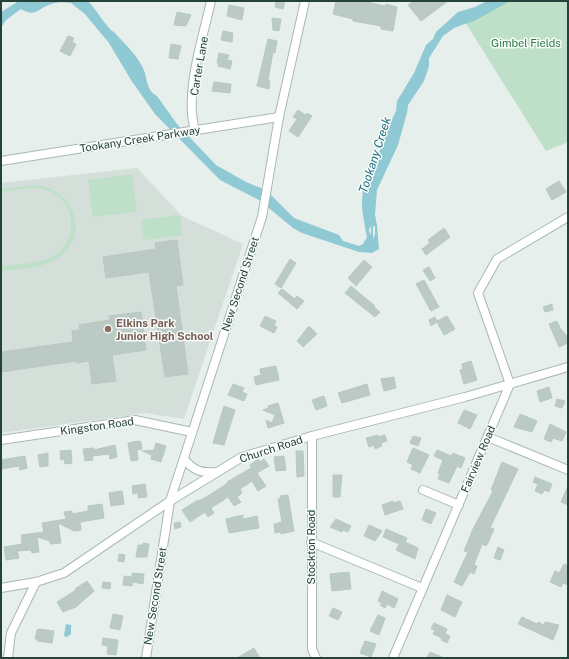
<svg xmlns="http://www.w3.org/2000/svg" width="569" height="659" viewBox="0 0 569 659" font-family="'Public Sans',sans-serif">
<rect width="100%" height="100%" fill="#e6efeb"/>
<path fill="#d4dfda" d="M137 168 182 216 243 244 184 419 145 413 1 433V183Z"/>
<g fill="#bfe0c8">
<path d="M501 1H568V142L546 151 465 22Z"/>
<path d="M132 174 137 212 93 217 88 180Z"/>
<path d="M33 185C72 186 93 234 58 258 41 269 20 269 1 271V266C18 264 40 264 55 255 79 240 76 202 49 191 35 185 16 190 1 192V189Z"/>
<path d="M177 215 180 217 182 235 144 240 141 220Z"/>
</g>
<g fill="#8ec9d4" fill-rule="evenodd">
<path d="M19 1H88C95 8 109 31 114 32 124 43 135 53 142 66 148 76 145 90 157 96L177 124 216 165 246 182 266 190 294 218 339 235 343 241 359 246 363 244 367 237C366 232 361 207 362 202 362 195 364 195 361 187L368 177 381 148 383 138 396 111 397 101 414 73 426 45 433 39 436 32 458 12 475 7 487 1H510L476 20 454 28 443 36 429 58V66L424 81 408 105 407 113 398 145 377 190 375 215 377 225 379 249 372 253 359 252 302 233 293 228 259 200 220 180 155 114 131 80 109 43 85 14 71 3C64 2 57 2 51 4 38 8 36 18 21 9L6 20 1 28V12ZM375 226V234L373 239 369 231 370 227Z"/>
<path d="M66 624 71 625V634L67 637 64 636Z"/>
</g>
<g fill="none" stroke-linecap="round" stroke-linejoin="round">
<path stroke="#8ec9d4" stroke-width="2" d="M372 225V241"/>
</g>
<g fill="#bbcac4" stroke="#b8c9c2">
<path d="M276 1H285L283 9 275 7Z"/>
<path d="M336 1H362L385 6 386 4 397 7 393 31 381 29V26L353 21V19L333 14Z"/>
<path d="M414 1H448L421 21 408 5Z"/>
<path d="M229 5 244 8 242 20 227 16Z"/>
<path d="M177 12 191 15 186 26 174 25Z"/>
<path d="M272 18 281 19 279 31 273 30Z"/>
<path d="M223 31 233 33 232 42 221 40Z"/>
<path d="M68 36 74 38 72 42 76 44 70 56 60 51Z"/>
<path d="M268 39 277 41 275 53 273 52 268 80 270 81 269 89 257 86Z"/>
<path d="M171 44 181 46 178 59 169 58Z"/>
<path d="M219 53 229 55 227 60 232 61 230 69 218 66 219 63H217Z"/>
<path d="M214 82 231 84 230 93 212 91Z"/>
<path d="M298 110 305 115 307 113 312 116 298 137 289 131 297 119 293 117Z"/>
<path d="M559 181 566 192 552 200 546 189Z"/>
<path d="M444 228 450 237 426 255 422 249 430 243 428 240Z"/>
<path d="M177 240 183 285 176 286 188 374 165 377 149 272 106 278 103 257 156 249 155 243Z"/>
<path d="M290 259 296 263 281 288 275 284Z"/>
<path d="M364 260 372 267 356 286 348 278Z"/>
<path d="M429 267 435 278 430 281 423 270Z"/>
<path d="M424 280 439 307 431 311 416 284Z"/>
<path d="M351 286 375 306 374 307 380 312 375 317 345 293Z"/>
<path d="M282 289 295 299 297 296 304 301 297 309 278 293Z"/>
<path d="M552 304 553 310 545 312 543 307Z"/>
<path d="M141 312 146 350 112 355 116 381 92 384 89 361 77 363 76 361 1 372V352L73 342 72 331 80 330 79 325 110 320 109 316Z"/>
<path d="M265 316 276 321 274 325 277 327 274 333 260 326Z"/>
<path d="M447 316 455 329 444 335 437 322 431 326 429 320 435 317 437 321Z"/>
<path d="M557 321 560 328 568 337V343L559 347 549 324Z"/>
<path d="M309 326 317 334 303 347 297 341Z"/>
<path d="M471 361 477 380 464 384 460 370 463 369 462 364Z"/>
<path d="M276 366 279 380 256 385 254 377 261 375 260 369Z"/>
<path d="M394 377 396 388 384 391 381 379Z"/>
<path d="M233 384 244 388 242 392 247 394 244 401 228 395Z"/>
<path d="M367 384 370 395 342 403 338 393Z"/>
<path d="M549 387 552 398 540 402 537 391Z"/>
<path d="M324 396 327 406 316 410 312 400Z"/>
<path d="M557 399 565 401 562 408 555 406Z"/>
<path d="M278 403 284 423 268 428 266 420 272 423 275 415 263 410 269 408 268 406Z"/>
<path d="M224 406 235 410 224 445 213 443Z"/>
<path d="M464 410 477 415 470 429 458 423Z"/>
<path d="M520 414 537 421 532 432 514 427Z"/>
<path d="M550 424 566 432 562 441 553 438 551 442 544 439Z"/>
<path d="M378 435V437L385 435 387 441 381 443 382 446 375 449 374 445 369 447 366 438Z"/>
<path d="M413 436 421 438 418 446 410 443Z"/>
<path d="M138 441 141 442 142 449 137 450 138 460 131 461 128 443Z"/>
<path d="M156 443 166 446 161 462 151 459 152 455 142 451 154 450Z"/>
<path d="M115 445 117 457 110 459 109 454 92 456 93 460 85 461 83 449 94 448V450Z"/>
<path d="M413 448 429 455 420 473 411 469 413 465 407 462Z"/>
<path d="M71 450 72 463 65 464 64 459 61 460 60 451Z"/>
<path d="M437 450 451 456 453 453 465 458 461 468 457 466 449 483 438 479 440 474 438 473 443 460 434 456Z"/>
<path d="M296 451H303L304 476 297 477Z"/>
<path d="M48 453V466L40 467 38 455Z"/>
<path d="M25 456 27 468 20 470 19 466 1 469V460Z"/>
<path d="M284 456 286 470 276 471 274 457Z"/>
<path d="M258 459 260 462 264 459 269 466 257 473 266 486 258 491 252 481 240 489 242 493 237 497 241 502 234 506 228 497 211 508 214 513 208 517 205 512 190 522 182 510 198 500 199 501 211 494 228 483 227 482 251 468 250 465Z"/>
<path d="M502 462 518 469 490 528 494 529 488 543 486 546 482 544 474 565 477 566 474 574 470 572 462 586 454 582 468 552 464 551 473 529 493 491 491 490Z"/>
<path d="M333 475H342L340 497H333Z"/>
<path d="M535 477 552 484 549 492 544 490 542 494 535 491 538 484 533 482Z"/>
<path d="M145 484 147 497 138 498V493L133 494 132 486Z"/>
<path d="M568 486V505L561 502Z"/>
<path d="M122 491 124 504 111 506 109 493Z"/>
<path d="M288 495 294 531 281 534 280 532 275 533 274 524 282 522 278 499 281 498 280 496Z"/>
<path d="M393 501V503L400 501 403 509 385 515 382 505Z"/>
<path d="M102 504 104 518 80 522 81 530 74 531 58 523 61 543 50 544V541L37 537 39 552 32 553 31 550 17 551 19 558 6 560 4 547 22 544 21 535 44 532 42 523 66 519 64 512 72 511V514L88 511V506Z"/>
<path d="M426 509 436 513 431 524 422 520Z"/>
<path d="M243 515V519L257 516 259 528 229 533 226 519Z"/>
<path d="M336 519 351 526 348 532 343 530 342 532 330 527Z"/>
<path d="M180 522 181 527 175 529 174 523Z"/>
<path d="M369 525 382 531 375 541 364 536Z"/>
<path d="M386 529 407 538 405 542 418 548 415 559 396 550 399 544 383 537Z"/>
<path d="M143 543 149 544 147 557H136L138 545H143Z"/>
<path d="M498 547 504 550 500 560 494 558Z"/>
<path d="M119 554 125 555 124 562 118 561Z"/>
<path d="M564 564 568 566V585L563 583 561 587 550 582 555 571 559 573Z"/>
<path d="M349 572 351 589 332 591 330 574Z"/>
<path d="M132 573 144 574 143 584 133 582 132 586 123 585 124 576 132 577Z"/>
<path d="M87 581 94 591 76 607 63 612 57 602 76 590 75 589Z"/>
<path d="M103 582 111 583 110 589 102 588Z"/>
<path d="M382 591 398 599 394 608 387 604 385 608 380 605 382 603 378 601Z"/>
<path d="M447 595 462 602 455 617 441 610Z"/>
<path d="M333 608 342 612 338 620 329 616Z"/>
<path d="M113 614 123 616 120 630 110 628Z"/>
<path d="M378 615 385 618 379 635 370 631Z"/>
<path d="M522 617 537 624 538 622 544 625 545 622 559 625 553 640 518 624Z"/>
<path d="M434 623 447 629 445 634 450 636 447 643 441 640 442 638 433 634 435 630 431 629Z"/>
<path d="M39 629 54 631 52 643 37 641 38 639H35L37 630Z"/>
<path d="M103 638 118 640 116 655 107 654 108 646 102 645Z"/>
<path d="M365 641 376 644 371 657 360 653Z"/>
<path d="M254 648 260 658H237Z"/>
<path d="M430 652 444 658H427Z"/>
</g>
<g fill="none" stroke-linecap="round" stroke-linejoin="round">
<g stroke="#a8b8b2" stroke-width="10">
<g id="minor">
<path d="M195 130C184 93 203 38 211 1"/>
<path d="M1 161 279 117"/>
<path d="M312 436V649L316 658"/>
<path d="M488 437 568 470"/>
<path d="M1 440 135 420 192 432"/>
<path d="M184 459C194 471 201 473 216 472"/>
<path d="M423 490 459 505"/>
<path d="M311 542 422 588"/>
<path d="M1 588 36 582 64 573 170 501 242 457 312 436 465 397 568 367"/>
<path d="M8 658 11 633 36 582"/>
<path d="M146 658 170 501 262 217 279 117 305 1"/>
<path d="M393 658 510 384 478 293 497 259 568 217"/>
</g>
</g>
<use href="#minor" stroke="#fff" stroke-width="8"/>
</g>
<circle fill="#8d6e63" stroke="#f7fbf9" stroke-width="1.5" cx="108" cy="329" r="4"/>
<g text-anchor="middle" stroke-width="3" stroke-linejoin="round" paint-order="stroke">
<g font-size="11" fill="#2d7a4b" stroke="#f7fbf9">
<text x="526" y="47">Gimbel Fields</text>
</g>
<g font-size="11" fill="#24423a" stroke="#f7fbf9">
<text transform="translate(199 66) rotate(-80)" y="4">Carter Lane</text>
<text transform="translate(140 139) rotate(-9)" y="4">Tookany Creek Parkway</text>
<text transform="translate(240 284) rotate(-72)" y="4">New Second Street</text>
<text transform="translate(97 426) rotate(-8)" y="4">Kingston Road</text>
<text transform="translate(271 449) rotate(-18)" y="4">Church Road</text>
<text transform="translate(478 459) rotate(-67)" y="4">Fairview Road</text>
<text transform="translate(311 547) rotate(-90)" y="4">Stockton Road</text>
<text transform="translate(155 596) rotate(-81)" y="4">New Second Street</text>
</g>
<g font-size="11" font-weight="bold" fill="#785e54" stroke="#f7fbf9" text-anchor="start">
<text x="116" y="327">Elkins Park<tspan x="116" dy="13">Junior High School</tspan></text>
</g>
<g font-size="12" font-style="italic" fill="#1c6f80" stroke="#f7fbf9">
<text transform="translate(375 155) rotate(-72)" y="4">Tookany Creek</text>
</g>
</g>
<rect width="569" height="659" fill="none" stroke="#24423a" stroke-width="4"/>
</svg>
